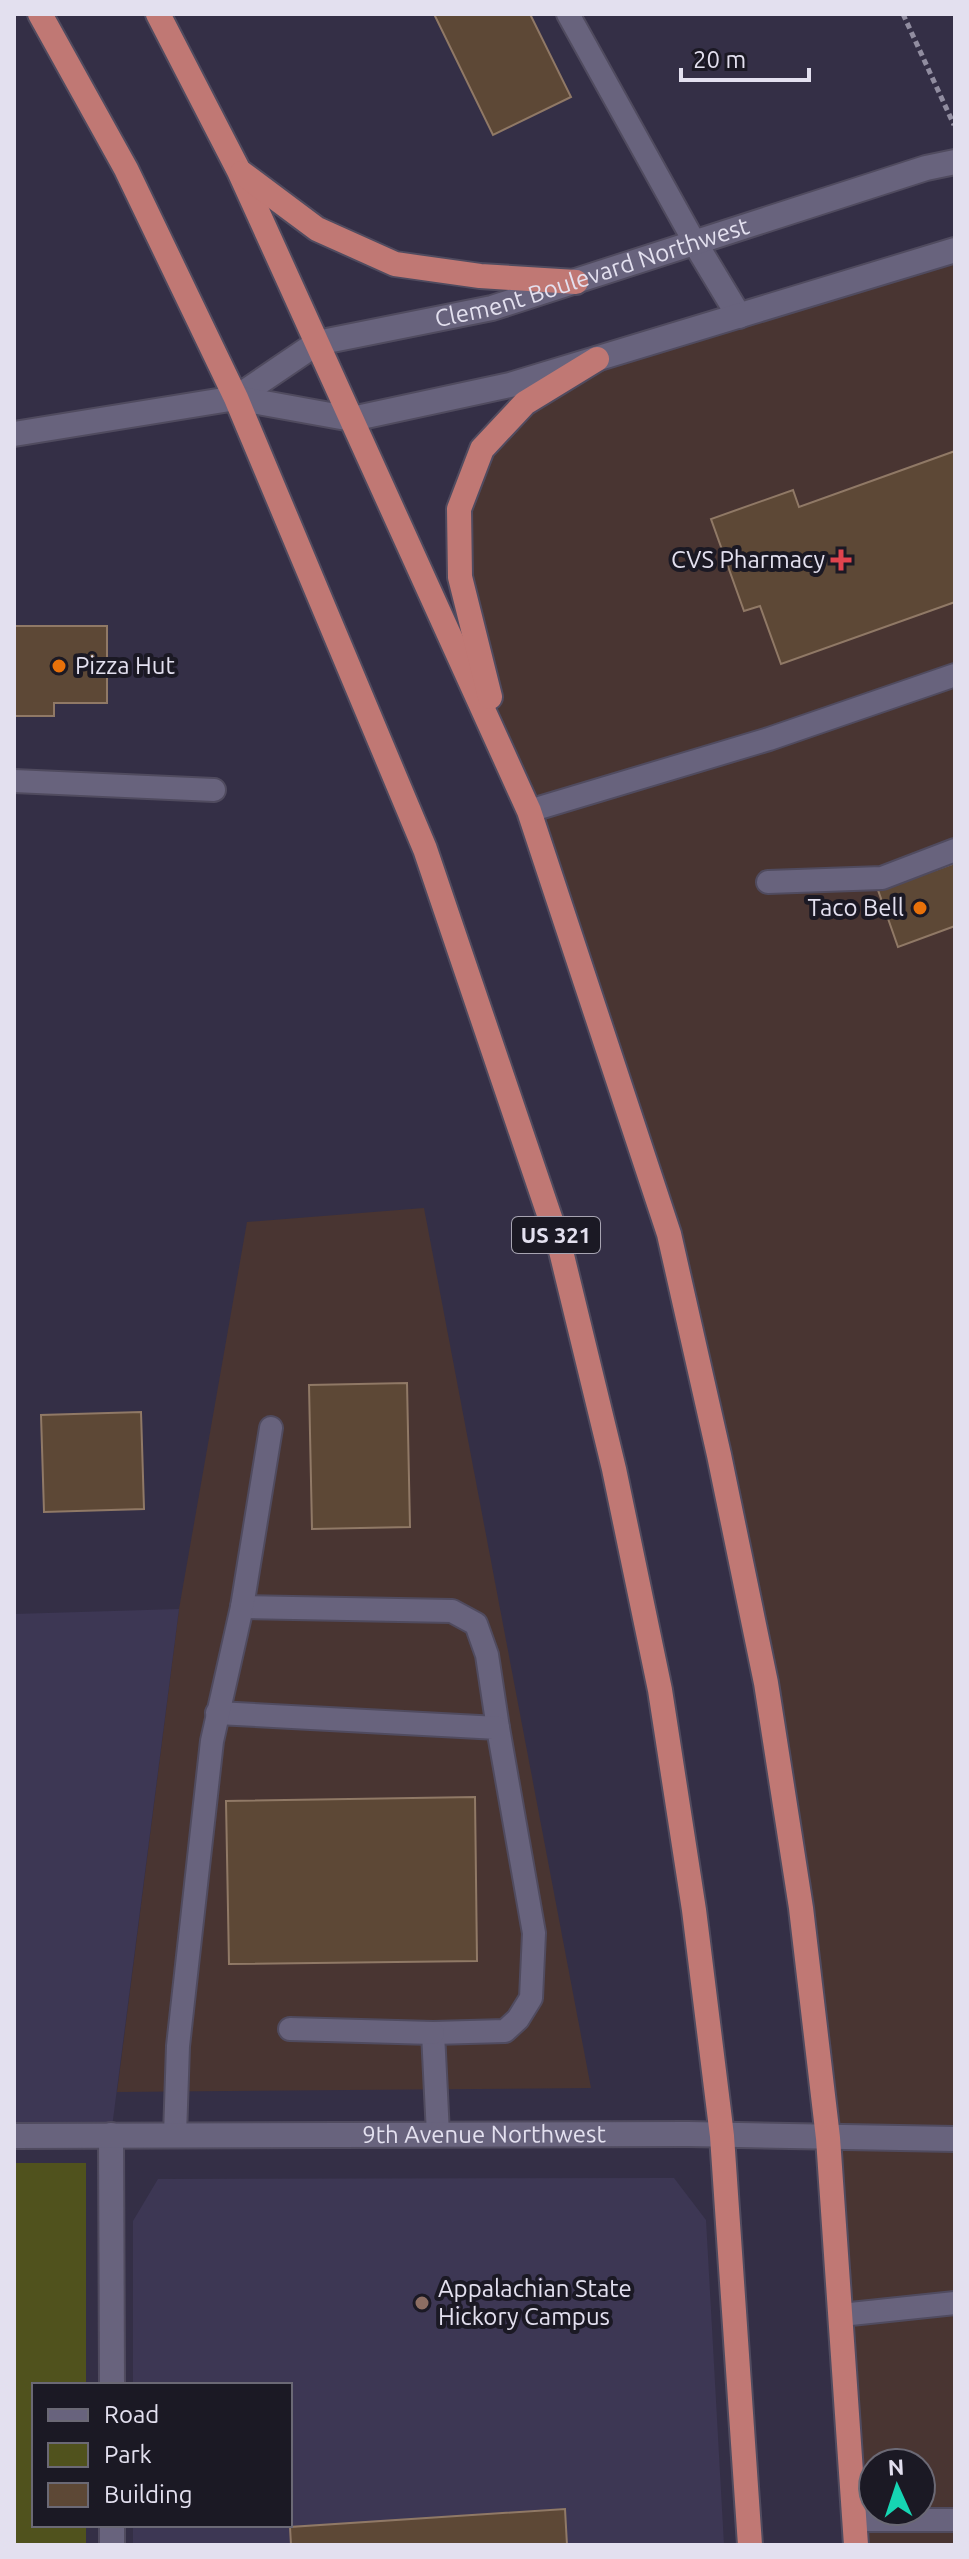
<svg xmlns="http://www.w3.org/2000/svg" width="969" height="2559" viewBox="0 0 969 2559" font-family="Ubuntu,sans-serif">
<rect width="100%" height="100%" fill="#342f46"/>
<g fill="#493532" fill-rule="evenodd">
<path d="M955 250V2545H856L801 1908 669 1234 503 754 459 509 482 449 597 359ZM873 2463H921V2511H873Z"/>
<path d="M424 1208 591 2088 117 2092 179 1609 247 1222Z"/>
</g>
<g fill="#3d3754">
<path d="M179 1609 111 2135 14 2136V1614Z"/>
<path d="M674 2178 706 2220 724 2545H133V2525H290V2385H133V2221L158 2179Z"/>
</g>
<path fill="#50521d" d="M14 2163H86V2385H34V2525H86V2545H14Z"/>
<g fill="#5d4836" stroke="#907966" stroke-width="2">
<path d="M434 14H530L571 97 493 135Z"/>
<path d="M955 451V602L781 664 760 606 744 611 711 519 793 490 799 507Z"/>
<path d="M14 626H107V703H54V716H14Z"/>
<path d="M955 863V926L898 947 878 890Z"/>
<path d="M407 1383 410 1527 312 1529 309 1385Z"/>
<path d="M141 1412 144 1509 44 1512 41 1415Z"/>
<path d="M475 1797 477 1961 229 1964 226 1801Z"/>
<path d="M565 2509 567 2545H291L290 2527Z"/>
</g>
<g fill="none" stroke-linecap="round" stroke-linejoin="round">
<g stroke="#504b5f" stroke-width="26">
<g id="service">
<path d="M568 14 695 243"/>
<path d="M14 781 214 790"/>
<path d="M529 811 769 739 955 675"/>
<path d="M768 882 882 878 955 850"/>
<path d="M242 1607 452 1611 476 1624 487 1655 498 1728"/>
<path d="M217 1713 498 1728 534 1933 531 1998 518 2019 505 2031 433 2033 438 2134"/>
<path d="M290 2029 433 2033"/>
<path d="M175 2135 178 2046 212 1741 242 1607 271 1428"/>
<path d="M841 2315 955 2303"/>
<path d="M855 2520H955"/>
</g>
</g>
<g stroke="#504b5f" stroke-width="28">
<g id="minor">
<path d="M695 243 739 316"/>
<path d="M111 2135 112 2385"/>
<path d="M112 2525V2545"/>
</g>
</g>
<g stroke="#504b5f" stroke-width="28">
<g id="tertiary">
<path d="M14 434 236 398"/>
<path id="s1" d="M14 2136 688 2134 955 2139"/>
</g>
</g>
<g stroke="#504b5f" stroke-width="28">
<g id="secondary">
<path id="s2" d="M236 398 317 343 492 308 926 168 955 162"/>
<path d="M236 398 352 419 510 385 955 250"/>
</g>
</g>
<g stroke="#504b5f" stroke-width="28">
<g id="trunk">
<path d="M40 14 126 169 236 398 425 849 560 1247 614 1469 660 1690 694 1910 722 2136 750 2545"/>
<path d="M158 14 239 171 529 811 669 1234 719 1455 766 1683 801 1908 828 2138 856 2545"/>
<path d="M242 173 317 229 395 264 480 276 576 282"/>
<path d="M490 697 460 577 459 509 482 449 525 403 597 359"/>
</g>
</g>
<path stroke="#918da0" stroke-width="5" stroke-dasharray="6 4" stroke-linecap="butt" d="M903 14 954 125"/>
<use href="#service" stroke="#68637d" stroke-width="22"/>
<use href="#minor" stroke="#68637d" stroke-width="24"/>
<use href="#tertiary" stroke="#68637d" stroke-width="24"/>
<use href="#secondary" stroke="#68637d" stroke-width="24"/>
<use href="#trunk" stroke="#c07874" stroke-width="24"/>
</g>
<path fill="#e0444e" stroke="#1b1924" stroke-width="3" d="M837 548h8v8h8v8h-8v8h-8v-8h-8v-8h8z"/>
<g fill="#e8710a" stroke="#1b1924" stroke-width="3">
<circle cx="59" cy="666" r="8"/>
<circle cx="920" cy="908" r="8"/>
</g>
<circle fill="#8d6e63" stroke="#1b1924" stroke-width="3" cx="422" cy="2303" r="8"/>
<g text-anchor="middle" stroke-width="8" stroke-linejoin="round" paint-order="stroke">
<rect fill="#1b1924" stroke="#a7a4b2" stroke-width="2" x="512" y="1217" width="88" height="36" rx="6"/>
<g font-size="22" font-weight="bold" fill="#e3e0ef">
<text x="556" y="1243">US 321</text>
</g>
<g font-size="24" fill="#e3e0ef" stroke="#1b1924">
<text dy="8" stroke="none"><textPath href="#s2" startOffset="382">Clement Boulevard Northwest</textPath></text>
<text dy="8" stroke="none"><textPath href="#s1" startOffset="470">9th Avenue Northwest</textPath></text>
</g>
<g font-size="24" fill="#e3e0ef" stroke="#1b1924" text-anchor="end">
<text x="825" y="568">CVS Pharmacy</text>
<text x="75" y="674" text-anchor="start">Pizza Hut</text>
<text x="904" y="916">Taco Bell</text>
<text x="438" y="2297" text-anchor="start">Appalachian State<tspan x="438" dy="28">Hickory Campus</tspan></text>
</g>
</g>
<rect width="969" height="2559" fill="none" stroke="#e3e0ef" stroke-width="32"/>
<rect x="32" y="2383" width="260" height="144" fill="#1b1924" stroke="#6b6975" stroke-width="2"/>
<rect x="48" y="2409" width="40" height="12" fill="#68637d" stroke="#6b6975" stroke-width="2"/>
<text x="104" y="2423" font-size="24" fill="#e3e0ef">Road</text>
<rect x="48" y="2443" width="40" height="24" fill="#50521d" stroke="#6b6975" stroke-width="2"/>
<text x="104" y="2463" font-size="24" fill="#e3e0ef">Park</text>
<rect x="48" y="2483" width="40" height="24" fill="#5d4836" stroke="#6b6975" stroke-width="2"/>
<text x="104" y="2503" font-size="24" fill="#e3e0ef">Building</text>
<g transform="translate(897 2487) rotate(357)"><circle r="38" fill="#1b1924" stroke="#6b6975" stroke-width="2"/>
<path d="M0-6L14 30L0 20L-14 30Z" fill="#16d5b3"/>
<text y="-12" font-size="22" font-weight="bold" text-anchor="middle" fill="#e3e0ef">N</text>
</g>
<path d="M681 68v12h128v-12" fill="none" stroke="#e3e0ef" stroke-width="4"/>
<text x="693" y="68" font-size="24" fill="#e3e0ef" stroke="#1b1924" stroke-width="6" paint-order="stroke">20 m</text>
</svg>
